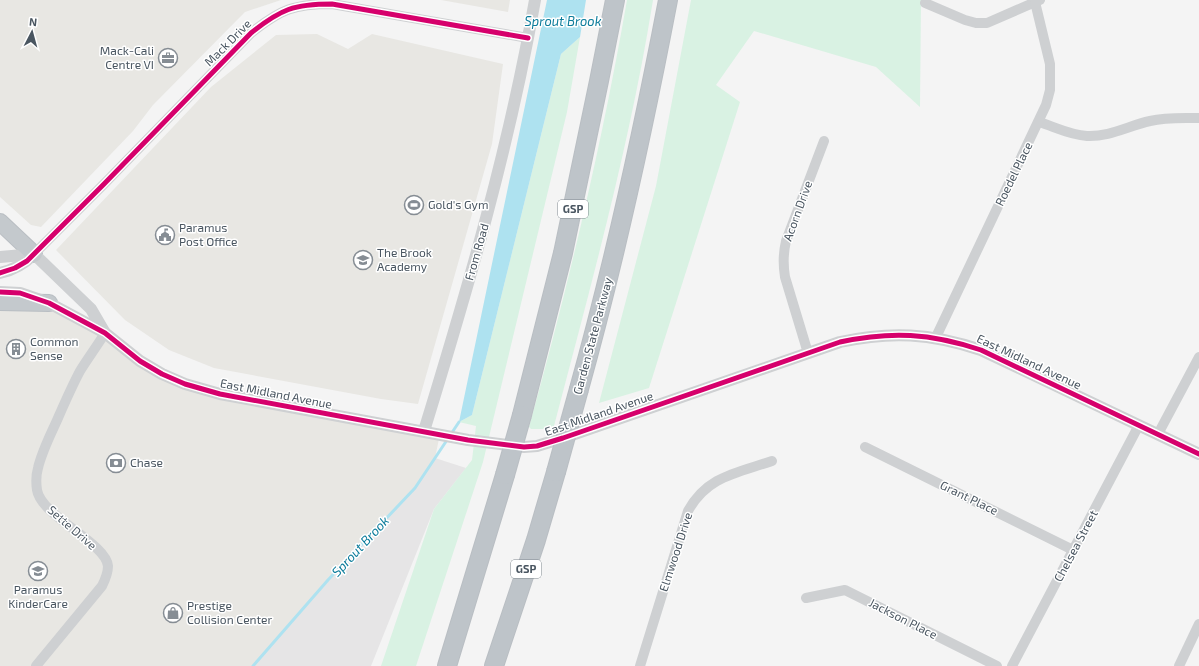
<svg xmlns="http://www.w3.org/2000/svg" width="1199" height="666" viewBox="0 0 1199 666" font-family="'Exo 2',sans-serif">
<rect width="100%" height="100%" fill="#f4f4f4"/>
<g fill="#e8e7e3">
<path d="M0 0H281L245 12 153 105 133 131 41 227 31 225 0 197Z"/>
<path d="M441 0H510L508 12Z"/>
<path d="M317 34 348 49 372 34 503 64 492 144 418 404 381 399 214 368 169 350 125 320 56 250 211 87 276 35Z"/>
<path d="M0 302 49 303 185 384 440 434 435 458 415 488 358 548 253 666H0Z"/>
</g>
<path fill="#e6e5e6" d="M435 458 466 468 434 509 371 666H253L358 548 415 488Z"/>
<g fill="#d9f2e3">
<path d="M627 0H653C630 144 591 285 554 426L544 429H531L529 427C568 287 602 144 627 0Z"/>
<path d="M691 0H921L920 107 876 67 754 31 716 85 740 102 649 388 599 403 656 186Z"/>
<path d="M580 37 567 112 483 462 416 666H381L434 509 472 460 476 426 459 422 472 415 561 54Z"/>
</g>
<path fill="#aee2f0" d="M547 0H586L580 37 561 54 472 415 459 422Z"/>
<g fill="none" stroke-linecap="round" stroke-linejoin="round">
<g stroke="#aee2f0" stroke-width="3">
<path d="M451 434 459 422"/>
<path d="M253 666 328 580 415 488 447 440"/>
</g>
<g stroke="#b9bec3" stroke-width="18">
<g id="trunk">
<path d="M0 222 34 254"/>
<path d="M0 302 49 303"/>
</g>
</g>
<g stroke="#b9bec3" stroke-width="20">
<g id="motorway">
<path d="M579 389C615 260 643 131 668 0"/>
<path d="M522 415 563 253 599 81 615 0"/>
<path d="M447 666 505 475"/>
<path d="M494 666 536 540 556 472"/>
</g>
</g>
<g stroke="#ced0d2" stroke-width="10">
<path d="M925 3 965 20 976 23H987L1040 0"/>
<path d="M1039 122C1055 127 1070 135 1087 136 1109 137 1128 126 1150 121 1166 117 1182 118 1199 118"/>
<path d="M34 254 104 184 251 33C281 9 294 4 332 4L528 38"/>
<path d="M936 337 1046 105 1050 90V64L1035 2"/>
<path d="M808 353 785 277C783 265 783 254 786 241L824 141"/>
<path d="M1158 434 1199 357"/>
<path d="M865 447 1073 550"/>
<path d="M806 598 845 590 997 666"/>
<path d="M36 666 102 586C105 580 108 573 108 566 106 543 41 516 37 490 36 483 36 475 38 468 42 451 51 434 58 418 65 402 72 386 80 371 88 358 97 346 105 333"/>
<path d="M640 666 688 511C707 476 737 473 772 461"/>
<path d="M1012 666 1139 425"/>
<path d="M1179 666 1199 624"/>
</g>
<g stroke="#ced0d2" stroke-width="12">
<path d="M0 257 34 254 91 309 105 333"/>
<path d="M0 273C14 270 24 264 34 254"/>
<path d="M0 292 20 293 49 303 105 333 140 361 162 374 185 384 220 394 468 440 524 447 537 446 563 438 840 342C891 331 930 333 981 350L1199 454"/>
<path d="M424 431C468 288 509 148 535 0"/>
</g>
<use href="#trunk" stroke="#c4c9cd" stroke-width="16"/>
<use href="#motorway" stroke="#bec4c9" stroke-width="18"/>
<g stroke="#b9bec3" stroke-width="20" stroke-linecap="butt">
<g id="motorway-bridge">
<path d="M556 472 579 389"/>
<path d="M505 475 522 415"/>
</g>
</g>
<use href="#motorway-bridge" stroke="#bec4c9" stroke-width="18"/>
<g stroke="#fff" stroke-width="8">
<g id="cycleway">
<path d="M0 273 15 268 27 261 104 184 251 33C281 9 294 4 332 4L528 38"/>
<path d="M0 292 20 293 49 303 105 333 140 361 162 374 185 384 220 394 468 440 524 447 537 446 563 438 840 342C891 331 930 333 981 350L1199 454"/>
</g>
</g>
<use href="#cycleway" stroke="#d6006c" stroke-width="5"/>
</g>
<defs>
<g id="office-ring" transform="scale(1)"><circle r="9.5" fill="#fff" stroke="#868d94" stroke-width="1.5"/><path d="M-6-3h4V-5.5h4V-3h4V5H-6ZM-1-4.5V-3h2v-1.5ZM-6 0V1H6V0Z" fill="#868d94"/></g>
<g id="stadium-ring" transform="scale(1)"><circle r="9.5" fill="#fff" stroke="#868d94" stroke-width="1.5"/><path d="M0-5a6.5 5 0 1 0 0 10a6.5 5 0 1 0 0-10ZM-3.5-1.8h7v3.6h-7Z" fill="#868d94"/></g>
<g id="civic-ring" transform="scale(1)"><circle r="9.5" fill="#fff" stroke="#868d94" stroke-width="1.5"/><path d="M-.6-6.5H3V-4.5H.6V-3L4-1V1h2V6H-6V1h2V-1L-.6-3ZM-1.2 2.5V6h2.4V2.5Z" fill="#868d94"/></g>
<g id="school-ring" transform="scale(1)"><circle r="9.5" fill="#fff" stroke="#868d94" stroke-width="1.5"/><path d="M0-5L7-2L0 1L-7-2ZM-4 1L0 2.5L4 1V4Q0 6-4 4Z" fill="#868d94"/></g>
<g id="building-ring" transform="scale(1)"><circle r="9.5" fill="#fff" stroke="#868d94" stroke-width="1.5"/><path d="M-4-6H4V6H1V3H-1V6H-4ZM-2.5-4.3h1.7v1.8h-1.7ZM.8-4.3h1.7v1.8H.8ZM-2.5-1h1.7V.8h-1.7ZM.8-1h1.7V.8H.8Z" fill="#868d94"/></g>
<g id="bank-ring" transform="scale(1)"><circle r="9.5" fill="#fff" stroke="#868d94" stroke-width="1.5"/><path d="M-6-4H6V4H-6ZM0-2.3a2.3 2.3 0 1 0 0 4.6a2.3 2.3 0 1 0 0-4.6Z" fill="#868d94"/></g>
<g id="shop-ring" transform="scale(1)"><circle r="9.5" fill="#fff" stroke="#868d94" stroke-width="1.5"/><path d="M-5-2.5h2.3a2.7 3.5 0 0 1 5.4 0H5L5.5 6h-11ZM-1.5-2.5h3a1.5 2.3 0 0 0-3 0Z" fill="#868d94"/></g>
</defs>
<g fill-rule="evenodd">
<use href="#office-ring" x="168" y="58"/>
<use href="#stadium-ring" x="414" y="205"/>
<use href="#civic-ring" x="165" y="235"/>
<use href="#school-ring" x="363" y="260"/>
<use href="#building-ring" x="16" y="349"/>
<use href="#bank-ring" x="116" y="463"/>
<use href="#school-ring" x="38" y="571"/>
<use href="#shop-ring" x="173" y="613"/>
</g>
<g text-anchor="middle" stroke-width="3" stroke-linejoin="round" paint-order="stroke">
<g fill="#fff" stroke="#808990" stroke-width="1">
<rect x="558" y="200" width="30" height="18" rx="3"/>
<rect x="511" y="560" width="30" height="18" rx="3"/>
</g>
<g font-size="11" font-weight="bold" fill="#4a5661">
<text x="573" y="213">GSP</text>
<text x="526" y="573">GSP</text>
</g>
<g font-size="12" fill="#4a5661" stroke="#fff">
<text transform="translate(228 43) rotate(-45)" y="4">Mack Drive</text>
<text transform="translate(1014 174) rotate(-64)" y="4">Roedel Place</text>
<text transform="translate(798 211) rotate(-70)" y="4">Acorn Drive</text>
<text transform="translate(477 252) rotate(-74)" y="4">From Road</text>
<text transform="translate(593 336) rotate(-75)" y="4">Garden State Parkway</text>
<text transform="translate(1029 362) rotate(25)" y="4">East Midland Avenue</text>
<text transform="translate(276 394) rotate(11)" y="4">East Midland Avenue</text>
<text transform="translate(599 414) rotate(-19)" y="4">East Midland Avenue</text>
<text transform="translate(969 498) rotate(26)" y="4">Grant Place</text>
<text transform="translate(72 528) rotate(41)" y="4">Sette Drive</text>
<text transform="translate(1076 546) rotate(-62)" y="4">Chelsea Street</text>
<text transform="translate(676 552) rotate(-72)" y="4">Elmwood Drive</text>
<text transform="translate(903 619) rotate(27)" y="4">Jackson Place</text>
</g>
<g font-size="12" fill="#4a5661" stroke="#fff" text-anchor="start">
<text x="154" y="55" text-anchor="end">Mack-Cali<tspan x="154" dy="14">Centre VI</tspan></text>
<text x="428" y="209">Gold's Gym</text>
<text x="179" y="232">Paramus<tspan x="179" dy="14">Post Office</tspan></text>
<text x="377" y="257">The Brook<tspan x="377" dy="14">Academy</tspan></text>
<text x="30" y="346">Common<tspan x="30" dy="14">Sense</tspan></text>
<text x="130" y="467">Chase</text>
<text x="38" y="594" text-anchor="middle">Paramus<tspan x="38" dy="14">KinderCare</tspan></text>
<text x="187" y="610">Prestige<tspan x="187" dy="14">Collision Center</tspan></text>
</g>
<g font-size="13" font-style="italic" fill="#0c7c9b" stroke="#fff">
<text x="563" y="26">Sprout Brook</text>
<text transform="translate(360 546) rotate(-47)" y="5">Sprout Brook</text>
</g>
</g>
<g transform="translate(32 32) rotate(6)" stroke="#ffffff" stroke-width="3" paint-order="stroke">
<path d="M0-3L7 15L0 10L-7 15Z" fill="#4a5661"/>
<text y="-6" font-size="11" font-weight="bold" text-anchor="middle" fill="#4a5661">N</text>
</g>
</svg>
